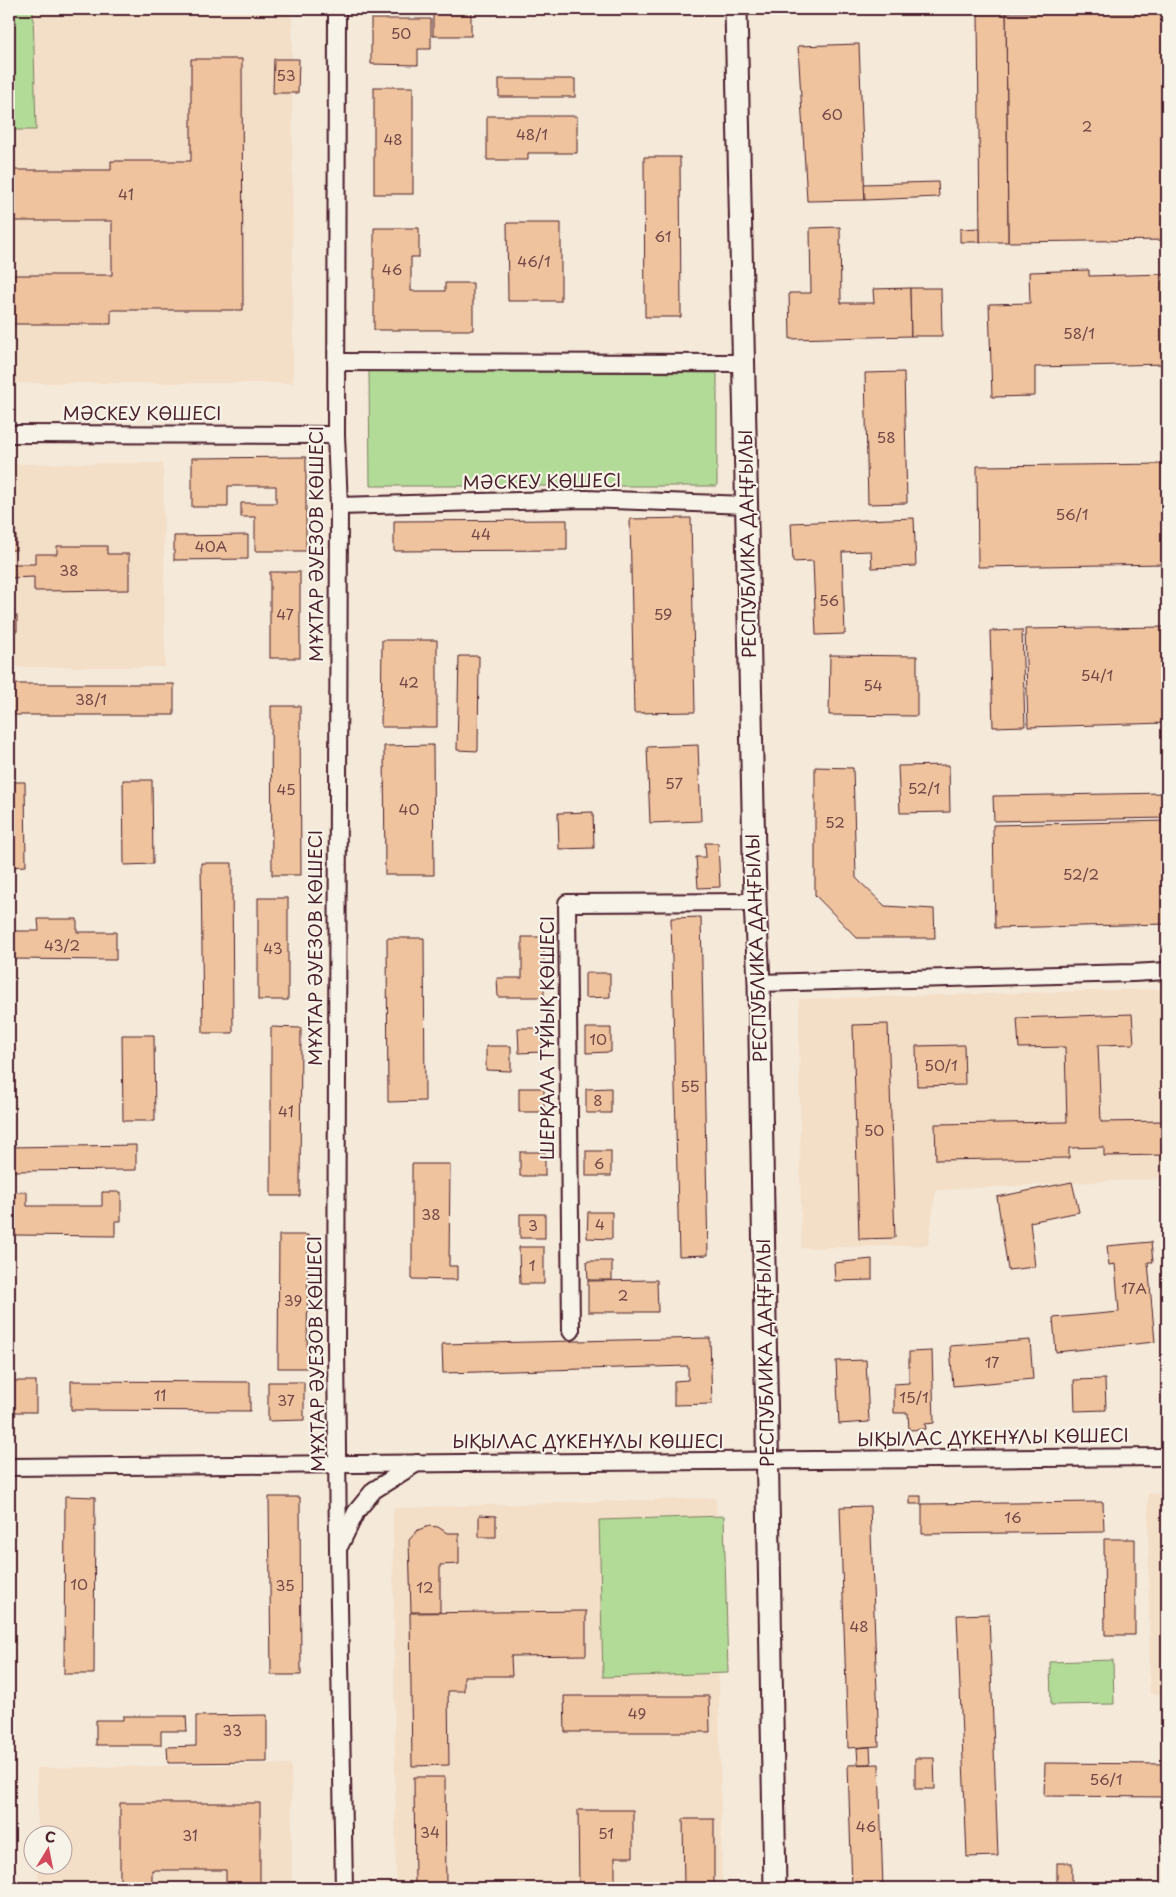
<svg xmlns="http://www.w3.org/2000/svg" width="1176" height="1897" viewBox="0 0 1176 1897" font-family="'Playpen Sans',sans-serif">
<rect width="100%" height="100%" fill="#f5e9d9"/>
<filter id="ink" filterUnits="userSpaceOnUse"><feTurbulence type="fractalNoise" baseFrequency=".02" numOctaves="2"/><feDisplacementMap in="SourceGraphic" scale="10" xChannelSelector="R" yChannelSelector="G"/><feConvolveMatrix kernelMatrix="1 2 1 2 8 2 1 2 1" color-interpolation-filters="sRGB"/></filter>
<g filter="url(#ink)">
<g fill="#f3dec7">
<path d="M9 9H292L293 383H9Z"/>
<path d="M163 463 165 667H9V464Z"/>
<path d="M1167 989V1178L936 1190 928 1245 801 1248 799 999Z"/>
<path d="M1167 1493V1694H1150L1148 1494Z"/>
<path d="M716 1498 722 1888H396L393 1508Z"/>
<path d="M291 1764 292 1888H38V1865L62 1864V1834H38L37 1768Z"/>
</g>
<g fill="#b3db98" stroke="#7e7d62">
<path d="M9 9H33L36 130H9Z"/>
<path d="M369 371 717 373V486H370Z"/>
<path d="M724 1516 728 1673 603 1677 599 1520Z"/>
<path d="M1113 1660 1114 1704 1051 1705 1050 1662Z"/>
</g>
<g fill="#eec39e" stroke="#4a1f2b">
<rect x="433" y="9" width="38" height="27"/>
<path d="M1167 12V240L1008 242 1006 13Z"/>
<path d="M978 13H1006L1008 242H980Z"/>
<path d="M371 19H431V49H418V65L371 64Z"/>
<path d="M859 44 865 200 807 201 798 46Z"/>
<path d="M191 59H242L243 310H111V324H9V275H112V221H9V170H111V161H191Z"/>
<path d="M274 59H299L298 93H273Z"/>
<rect x="499" y="79" width="76" height="18"/>
<rect x="374" y="87" width="39" height="107"/>
<path d="M487 116H577V153H528V160H487Z"/>
<path d="M644 157H680L681 317H645Z"/>
<path d="M938 182 939 197 865 200 864 184Z"/>
<path d="M507 223H561V301H508Z"/>
<path d="M840 227 841 303H874L873 289 910 288 911 336 790 339 789 293H811L810 228Z"/>
<path d="M374 228H419V257H411V291H445V283H473V330H374Z"/>
<path d="M980 228V242H960V229Z"/>
<path d="M1089 270V276L1167 274V364L1035 367V396L992 397 989 304 1030 303 1029 272Z"/>
<path d="M910 288H941L942 336H911Z"/>
<path d="M904 372 907 503 868 504 865 373Z"/>
<path d="M306 457V551H255V517H241V503H276V486H228V507H192V458Z"/>
<path d="M1167 464V564L978 567 977 466Z"/>
<path d="M691 518 695 712 634 713 630 519Z"/>
<path d="M914 518 916 566 872 568 871 551 842 552 845 634 816 635 813 561 793 562 791 523Z"/>
<path d="M567 520V550L394 551V521Z"/>
<path d="M248 535V559L174 560V536Z"/>
<rect x="9" y="536" width="7" height="14"/>
<path d="M57 546H107V554H129V590L34 591V577L9 578V564H35V554H57Z"/>
<rect x="270" y="572" width="30" height="86"/>
<rect x="9" y="616" width="8" height="15"/>
<path d="M1167 627V723L1028 727 1025 629Z"/>
<path d="M1022 630 1025 726 993 727 990 631Z"/>
<path d="M382 640H437V727H381Z"/>
<path d="M830 655 917 656V716L829 715Z"/>
<path d="M459 656H479L478 751 457 750Z"/>
<rect x="9" y="684" width="165" height="31"/>
<path d="M271 706H300L301 875H272Z"/>
<path d="M433 745 434 875H385L384 746Z"/>
<path d="M698 745 701 821 650 823 647 747Z"/>
<path d="M949 765 950 812 900 813 898 766Z"/>
<path d="M815 767 853 768 856 878 885 906 934 909 935 938H857L815 895Z"/>
<path d="M123 780H152L153 864 124 865Z"/>
<path d="M9 782H25L26 866 9 867Z"/>
<path d="M1167 793V818L994 821 993 796Z"/>
<path d="M593 812 594 848 559 849 558 813Z"/>
<path d="M1167 821V924L995 928 993 825Z"/>
<path d="M705 843H718L720 887 698 888 696 857H706Z"/>
<path d="M201 863H232L233 1033H203Z"/>
<rect x="258" y="898" width="30" height="102"/>
<path d="M701 917 708 1255 679 1256 671 918Z"/>
<path d="M38 919H77V932H116V960L9 959V931H39Z"/>
<path d="M522 937H544V997H498L497 978H522Z"/>
<path d="M387 938H424L425 1101 388 1102Z"/>
<path d="M585 973H610V997L585 998Z"/>
<path d="M1132 1014 1134 1044 1098 1045 1101 1122 1167 1121V1155L1104 1156V1147L1069 1148V1158L936 1160 935 1124 1067 1122 1065 1047 1019 1048 1017 1018Z"/>
<path d="M888 1024 895 1238 859 1239 853 1025Z"/>
<path d="M271 1027 301 1028 300 1196H271Z"/>
<path d="M518 1028H543V1052L519 1053Z"/>
<path d="M586 1028H611V1052L586 1053Z"/>
<path d="M122 1035H154L155 1121H123Z"/>
<path d="M964 1045 965 1085 917 1086 916 1046Z"/>
<path d="M486 1046H511V1071L486 1070Z"/>
<rect x="519" y="1088" width="25" height="24"/>
<path d="M611 1088V1113H586V1089Z"/>
<path d="M136 1145V1170L9 1171V1147Z"/>
<rect x="586" y="1151" width="25" height="25"/>
<rect x="520" y="1152" width="25" height="24"/>
<path d="M412 1164H450L449 1266H457V1280L412 1279Z"/>
<path d="M1072 1182 1079 1212 1030 1222 1035 1267 1008 1270 997 1197Z"/>
<path d="M9 1192H27V1206H102V1192H121V1221H115V1236L14 1235V1220H9Z"/>
<path d="M588 1212H612V1239L587 1238Z"/>
<rect x="520" y="1214" width="25" height="24"/>
<path d="M279 1235H308L307 1368H278Z"/>
<path d="M1151 1242 1153 1262H1148L1155 1342 1056 1352 1053 1318 1119 1312 1115 1264 1109 1265 1107 1246Z"/>
<path d="M519 1247H544V1284H520Z"/>
<path d="M872 1259V1280L835 1281 834 1263Z"/>
<path d="M587 1261H612V1280H588Z"/>
<path d="M657 1280 658 1312H588V1281Z"/>
<path d="M710 1338 712 1404 674 1405V1381L688 1380V1366L443 1373 442 1344Z"/>
<path d="M1030 1340 1033 1379 953 1386 950 1346Z"/>
<path d="M932 1351 934 1423 925 1424 926 1429 909 1430 908 1413H894V1384L909 1383V1352Z"/>
<path d="M866 1360 869 1422 839 1424 836 1361Z"/>
<path d="M1105 1379 1106 1410 1075 1411 1074 1380Z"/>
<rect x="9" y="1381" width="27" height="31"/>
<path d="M71 1381 250 1382V1411L71 1410Z"/>
<path d="M268 1382H304V1420L268 1421Z"/>
<path d="M65 1496 95 1497 94 1674H64Z"/>
<rect x="910" y="1496" width="11" height="8"/>
<path d="M269 1497H300L301 1675H271Z"/>
<path d="M1103 1502 1104 1532 922 1534V1504Z"/>
<path d="M870 1506 879 1746 848 1748 840 1507Z"/>
<path d="M479 1515 496 1516V1537H479Z"/>
<path d="M429 1526 438 1527 447 1533H459V1564L440 1565V1612H411L409 1540 418 1530Z"/>
<path d="M1104 1539H1135V1635H1105Z"/>
<path d="M586 1611V1655L511 1656 512 1676H464V1691H448L449 1765 412 1766 410 1613Z"/>
<path d="M989 1614 998 1856 967 1857 957 1615Z"/>
<path d="M564 1696H709L710 1732H565Z"/>
<rect x="9" y="1707" width="2" height="74"/>
<path d="M267 1715V1762L168 1763 167 1747 196 1746V1716Z"/>
<path d="M123 1716H186L187 1731H161V1745H96V1720H123Z"/>
<path d="M870 1747 871 1764H858L857 1748Z"/>
<path d="M915 1758H934L935 1789H915Z"/>
<path d="M1045 1763 1167 1764V1797L1044 1796Z"/>
<path d="M879 1764 883 1888H852L848 1765Z"/>
<path d="M414 1777H445L446 1888H415Z"/>
<path d="M120 1803H260V1888H226V1870H152V1888H120Z"/>
<path d="M578 1810H633V1857H615V1888H579Z"/>
<path d="M683 1819H714V1888H684Z"/>
<rect x="1057" y="1863" width="15" height="23"/>
</g>
<g fill="none" stroke-linecap="round" stroke-linejoin="round">
<g stroke="#4a1f2b" stroke-width="20">
<g id="minor">
<path d="M337 9 336 435 339 506 336 1348 338 1549 344 1888"/>
<path d="M336 362 744 363"/>
<path d="M9 434 336 435"/>
<path d="M339 506 586 499 747 505"/>
<path d="M759 983 1133 973 1167 971"/>
<path d="M571 1331 567 903 755 902"/>
<path d="M9 1467 1167 1457"/>
<path d="M340 1545 356 1512 374 1490 417 1463"/>
</g>
</g>
<g stroke="#4a1f2b" stroke-width="25">
<path id="major" d="M736 9 755 902 759 983 775 1888"/>
</g>
<use href="#minor" stroke="#f7f3e8" stroke-width="16"/>
<use href="#major" stroke="#f7f3e8" stroke-width="21"/>
</g>
</g>
<g text-anchor="middle" stroke-width="4.5" stroke-linejoin="round" paint-order="stroke">
<g font-size="15" fill="#734848">
<text x="401" y="39">50</text>
<text x="286" y="81">53</text>
<text x="832" y="120">60</text>
<text x="1087" y="132">2</text>
<text x="532" y="140">48/1</text>
<text x="393" y="145">48</text>
<text x="126" y="200">41</text>
<text x="663" y="242">61</text>
<text x="534" y="267">46/1</text>
<text x="392" y="275">46</text>
<text x="1079" y="339">58/1</text>
<text x="886" y="443">58</text>
<text x="1072" y="520">56/1</text>
<text x="481" y="540">44</text>
<text x="211" y="552">40А</text>
<text x="69" y="576">38</text>
<text x="829" y="606">56</text>
<text x="285" y="620">47</text>
<text x="663" y="620">59</text>
<text x="1097" y="681">54/1</text>
<text x="409" y="688">42</text>
<text x="873" y="691">54</text>
<text x="91" y="705">38/1</text>
<text x="674" y="789">57</text>
<text x="924" y="794">52/1</text>
<text x="286" y="795">45</text>
<text x="409" y="815">40</text>
<text x="835" y="828">52</text>
<text x="1081" y="880">52/2</text>
<text x="62" y="951">43/2</text>
<text x="273" y="954">43</text>
<text x="598" y="1045">10</text>
<text x="941" y="1071">50/1</text>
<text x="690" y="1092">55</text>
<text x="598" y="1106">8</text>
<text x="286" y="1117">41</text>
<text x="874" y="1136">50</text>
<text x="599" y="1169">6</text>
<text x="431" y="1220">38</text>
<text x="600" y="1230">4</text>
<text x="533" y="1231">3</text>
<text x="532" y="1271">1</text>
<text x="1134" y="1294">17А</text>
<text x="623" y="1301">2</text>
<text x="293" y="1306">39</text>
<text x="992" y="1368">17</text>
<text x="160" y="1401">11</text>
<text x="914" y="1403">15/1</text>
<text x="286" y="1406">37</text>
<text x="1013" y="1523">16</text>
<text x="79" y="1590">10</text>
<text x="285" y="1591">35</text>
<text x="425" y="1593">12</text>
<text x="859" y="1632">48</text>
<text x="637" y="1719">49</text>
<text x="232" y="1736">33</text>
<text x="1106" y="1785">56/1</text>
<text x="866" y="1832">46</text>
<text x="430" y="1838">34</text>
<text x="606" y="1839">51</text>
<text x="190" y="1841">31</text>
</g>
<g font-size="18" fill="#4a1f2b" stroke="#f7f3e8">
<text x="142" y="420">МӘСКЕУ КӨШЕСІ</text>
<text transform="translate(542 482) rotate(-1)" y="6">МӘСКЕУ КӨШЕСІ</text>
<text transform="translate(317 544) rotate(-90)" y="6">МҰХТАР ӘУЕЗОВ КӨШЕСІ</text>
<text transform="translate(748 544) rotate(-91)" y="6">РЕСПУБЛИКА ДАҢҒЫЛЫ</text>
<text transform="translate(316 948) rotate(-90)" y="6">МҰХТАР ӘУЕЗОВ КӨШЕСІ</text>
<text transform="translate(757 948) rotate(-92)" y="6">РЕСПУБЛИКА ДАҢҒЫЛЫ</text>
<text transform="translate(548 1038) rotate(-90)" y="6">ШЕРҚАЛА ТҰЙЫҚ КӨШЕСІ</text>
<text transform="translate(766 1353) rotate(-91)" y="6">РЕСПУБЛИКА ДАҢҒЫЛЫ</text>
<text transform="translate(317 1354) rotate(-91)" y="6">МҰХТАР ӘУЕЗОВ КӨШЕСІ</text>
<text transform="translate(993 1438) rotate(-1)" y="6">ЫҚЫЛАС ДҮКЕНҰЛЫ КӨШЕСІ</text>
<text x="588" y="1448">ЫҚЫЛАС ДҮКЕНҰЛЫ КӨШЕСІ</text>
</g>
</g>
<rect width="1176" height="1897" fill="none" stroke="#f7f3e8" stroke-width="30"/>
<rect x="15" y="15" width="1146" height="1867" fill="none" stroke="#4a1f2b" stroke-width="2" filter="url(#ink)"/>
<g transform="translate(48 1850) rotate(10)"><circle r="24" fill="#f7f3e8" stroke="#b29e9c"/>
<path d="M0-4L9 19L0 12L-9 19Z" fill="#d1495b"/>
<text y="-8" font-size="14" font-weight="bold" text-anchor="middle" fill="#4a1f2b">С</text>
</g>
</svg>
